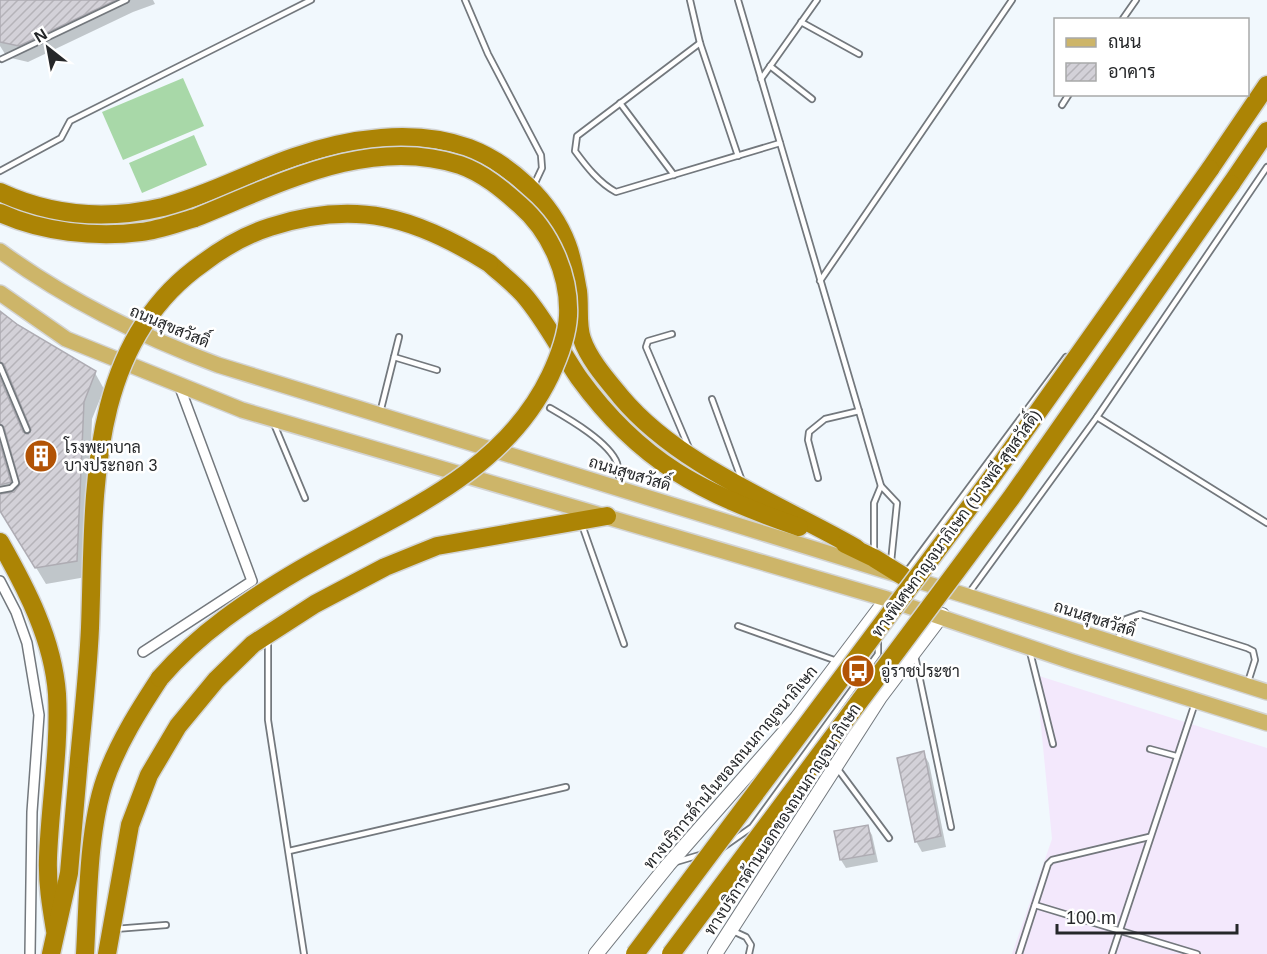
<svg xmlns="http://www.w3.org/2000/svg" width="1267" height="954" viewBox="0 0 1267 954" font-family="Arial,Sarabun,sans-serif">
<defs>
<pattern id="building-hatch" width="6" height="6" patternUnits="userSpaceOnUse" patternTransform="scale(1.5)"><rect width="6" height="6" fill="#d3d1d8"/><path d="M-1 1l2-2M0 6l6-6M5 7l2-2" fill="none" stroke="#b5b3b9"/></pattern>
</defs>
<rect width="100%" height="100%" fill="#f1f8fd"/>
<path fill="#f3e8fc" d="M1036 675 1267 748V954H1012L1052 839Z"/>
<g fill="#a8d8a8">
<path d="M183 78 204 126 123 160 102 112Z"/>
<path d="M194 135 207 165 142 193 129 163Z"/>
</g>
<g fill="#0003" fill-rule="evenodd">
<path d="M0 0H153L155 4 133 12 28 62 7 57 0 46Z"/>
<path d="M0 313 95 373 104 389 92 419 86 577 46 584 0 508ZM7 378H11L33 428 29 436 25 434 4 385ZM9 438 22 482 16 489 4 446Z"/>
<path d="M923 753 929 763 946 847 922 852 916 841Z"/>
<path d="M867 827 872 835 878 862 846 868 841 860 836 833Z"/>
</g>
<g fill="url(#building-hatch)" stroke="#aeacb3" stroke-width="1.5">
<path d="M0 0H116L19 46 0 42Z"/>
<path d="M0 311 18 325 96 371 84 402 77 561 35 568 0 511V494L14 492 20 484 4 427 0 424V378L23 432 28 434 31 430 4 364 0 362Z"/>
<path d="M0 444 11 482 0 485Z"/>
<path d="M924 751 941 836 915 842 897 758Z"/>
<path d="M868 825 874 854 840 860 834 831Z"/>
</g>
<g fill="none" stroke-linecap="round" stroke-linejoin="round">
<g stroke="#73787d" stroke-width="8">
<g id="lane">
<path d="M465 0 488 54 541 155 542 168 534 185"/>
<path d="M690 0 700 43 738 156"/>
<path d="M738 0 881 486"/>
<path d="M1122 20 1136 0"/>
<path d="M801 22 859 54"/>
<path d="M700 43 577 136 575 151C586 166 599 183 616 192L780 143"/>
<path d="M2 59 126 0"/>
<path d="M770 66 812 99"/>
<path d="M761 79 817 0"/>
<path d="M620 103 674 175"/>
<path d="M1062 105 1069 94"/>
<path d="M0 171 61 138 70 121 311 0"/>
<path d="M820 281 1012 0"/>
<path d="M672 334 648 341 646 347 689 448"/>
<path d="M394 357 437 370"/>
<path d="M0 366 27 430"/>
<path d="M712 399 742 481"/>
<path d="M550 408C569 419 609 442 617 463 619 470 619 479 620 487"/>
<path d="M380 413 399 337"/>
<path d="M1097 417 1267 523"/>
<path d="M274 424 305 498"/>
<path d="M0 428 16 483 11 488 0 490"/>
<path d="M818 478 808 440 809 432 825 419 859 411"/>
<path d="M582 525 624 644"/>
<path d="M874 552V503L881 486 897 503 891 562"/>
<path d="M905 574 1066 357"/>
<path d="M969 593 1097 417 1267 167"/>
<path d="M738 626 837 661"/>
<path d="M1117 641 1126 619 1140 614 1247 648 1253 651 1255 660 1248 682"/>
<path d="M268 642V720L304 954"/>
<path d="M1030 652 1053 744"/>
<path d="M915 656 951 827"/>
<path d="M1150 749 1176 756"/>
<path d="M837 768 889 838"/>
<path d="M722 848 752 827 878 654V640"/>
<path d="M289 851 566 787"/>
<path d="M676 862 703 854"/>
<path d="M1035 905 1197 954"/>
<path d="M115 929 166 925"/>
<path d="M733 931 746 937 751 945 749 954"/>
<path d="M1019 954 1048 864 1052 860 1149 837"/>
<path d="M1112 954 1195 703"/>
</g>
</g>
<g stroke="#73787d" stroke-width="12">
<g id="street">
<path d="M0 581 16 612 27 643 39 715 32 812 30 954"/>
<path d="M143 652 252 581 179 385"/>
</g>
</g>
<g stroke="#73787d" stroke-width="16">
<g id="secondary">
<path d="M596 954 668 865 797 718 887 599"/>
<path d="M715 954 880 697 942 615"/>
</g>
</g>
<g stroke="#d3d4d4" stroke-width="18">
<g id="primary">
<path d="M0 251C67 300 140 336 218 365L967 596 1267 692"/>
<path d="M0 293 66 339 242 410 887 599 1070 661 1267 723"/>
</g>
</g>
<g stroke="#d3d4d4" stroke-width="21">
<g id="highway">
<path d="M1210 169 1267 85"/>
<path d="M1231 184 1267 131"/>
<path d="M0 192C52 216 108 220 163 207 209 195 250 172 294 157 348 138 415 128 469 148 511 164 551 202 567 244 573 259 575 276 578 291 580 307 577 325 582 339 589 360 608 381 621 397 678 465 779 504 856 548"/>
<path d="M0 213C41 232 96 238 141 232 159 230 177 223 195 218"/>
<path d="M489 263C500 273 513 283 523 294 545 319 560 350 579 378 640 462 703 494 799 527"/>
<path d="M0 542C26 588 53 639 57 694 60 749 50 803 48 858 47 882 51 906 55 930"/>
<path d="M845 544 874 558 903 576"/>
<path d="M51 954 69 873 79 759"/>
<path d="M85 954C88 902 88 829 105 780 118 743 139 710 160 678"/>
<path d="M107 954 130 825 149 775 178 726 216 680 253 644 315 604 385 567 437 546 607 516"/>
</g>
</g>
<use href="#lane" stroke="#fff" stroke-width="4.5"/>
<use href="#street" stroke="#fff" stroke-width="9"/>
<use href="#secondary" stroke="#fff" stroke-width="14"/>
<use href="#primary" stroke="#cdb569" stroke-width="15"/>
<use href="#highway" stroke="#ac8405" stroke-width="18"/>
<g stroke="#d3d4d4" stroke-width="21" stroke-linecap="butt">
<g id="highway-bridge">
<path d="M160 678C199 633 248 600 299 570 391 516 501 478 550 376 558 359 567 335 568 316 570 275 550 231 520 205 502 189 483 173 460 165 369 135 277 185 195 218"/>
<path d="M79 759C83 716 88 672 90 628 95 500 84 346 203 263 224 247 245 235 270 227 356 199 415 217 489 263"/>
<path d="M635 954 989 481 1210 169"/>
<path d="M671 954 1011 498 1231 184"/>
</g>
</g>
<use href="#highway-bridge" stroke="#ac8405" stroke-width="18"/>
</g>
<defs>
<g id="building-disc" transform="scale(1.725)"><circle r="9.5" fill="#b25305" stroke="#fff"/><path d="M-4-6H4V6H1V3H-1V6H-4ZM-2.5-4.3h1.7v1.8h-1.7ZM.8-4.3h1.7v1.8H.8ZM-2.5-1h1.7V.8h-1.7ZM.8-1h1.7V.8H.8Z" fill="#fff"/></g>
<g id="bus-disc" transform="scale(1.725)"><circle r="9.5" fill="#b25305" stroke="#fff"/><path d="M-5-6H5V4H4V6H2V4H-2V6H-4V4H-5ZM-3.5-4V0h7V-4ZM-3.5 1.2v1.5H-2V1.2ZM2 1.2v1.5H3.5V1.2Z" fill="#fff"/></g>
</defs>
<g fill-rule="evenodd">
<use href="#building-disc" x="41" y="456"/>
<use href="#bus-disc" x="858" y="671"/>
</g>
<g text-anchor="middle" stroke-width="5" stroke-linejoin="round" paint-order="stroke">
<g font-size="16" fill="#252729" stroke="#fff">
<text transform="translate(170 326) rotate(23)" y="6">ถนนสุขสวัสดิ์</text>
<text transform="translate(630 473) rotate(17)" y="6">ถนนสุขสวัสดิ์</text>
<text transform="translate(956 523) rotate(-54)" y="6">ทางพิเศษกาญจนาภิเษก (บางพลี-สุขสวัสดิ์)</text>
<text transform="translate(1095 618) rotate(18)" y="6">ถนนสุขสวัสดิ์</text>
<text transform="translate(730 767) rotate(-50)" y="6">ทางบริการด้านในของถนนกาญจนาภิเษก</text>
<text transform="translate(782 819) rotate(-57)" y="6">ทางบริการด้านนอกของถนนกาญจนาภิเษก</text>
</g>
<g font-size="16" fill="#252729" stroke="#fff" text-anchor="start">
<text x="64" y="453">โรงพยาบาล<tspan x="64" dy="18">บางประกอก 3</tspan></text>
<text x="881" y="677">อู่ราชประชา</text>
</g>
</g>
<rect x="1054" y="18" width="195" height="78" fill="#ffffff" stroke="#a8a9a9" stroke-width="1.5"/>
<rect x="1066" y="38" width="30" height="9" fill="#cdb569" stroke="#a8a9a9" stroke-width="1.5"/>
<text x="1108" y="48" font-size="18" fill="#252729">ถนน</text>
<rect x="1066" y="63" width="30" height="18" fill="url(#building-hatch)" stroke="#a8a9a9" stroke-width="1.5"/>
<text x="1108" y="78" font-size="18" fill="#252729">อาคาร</text>
<g transform="translate(48 48) rotate(329)" stroke="#ffffff" stroke-width="4.5" paint-order="stroke">
<path d="M0-4.5L10 22L0 15L-10 22Z" fill="#252729"/>
<text y="-9" font-size="16" font-weight="bold" text-anchor="middle" fill="#252729">N</text>
</g>
<path d="M1057 924v9h180v-9" fill="none" stroke="#252729" stroke-width="3"/>
<text x="1066" y="924" font-size="18" fill="#252729" stroke="#ffffff" stroke-width="4.5" paint-order="stroke">100 m</text>
</svg>
